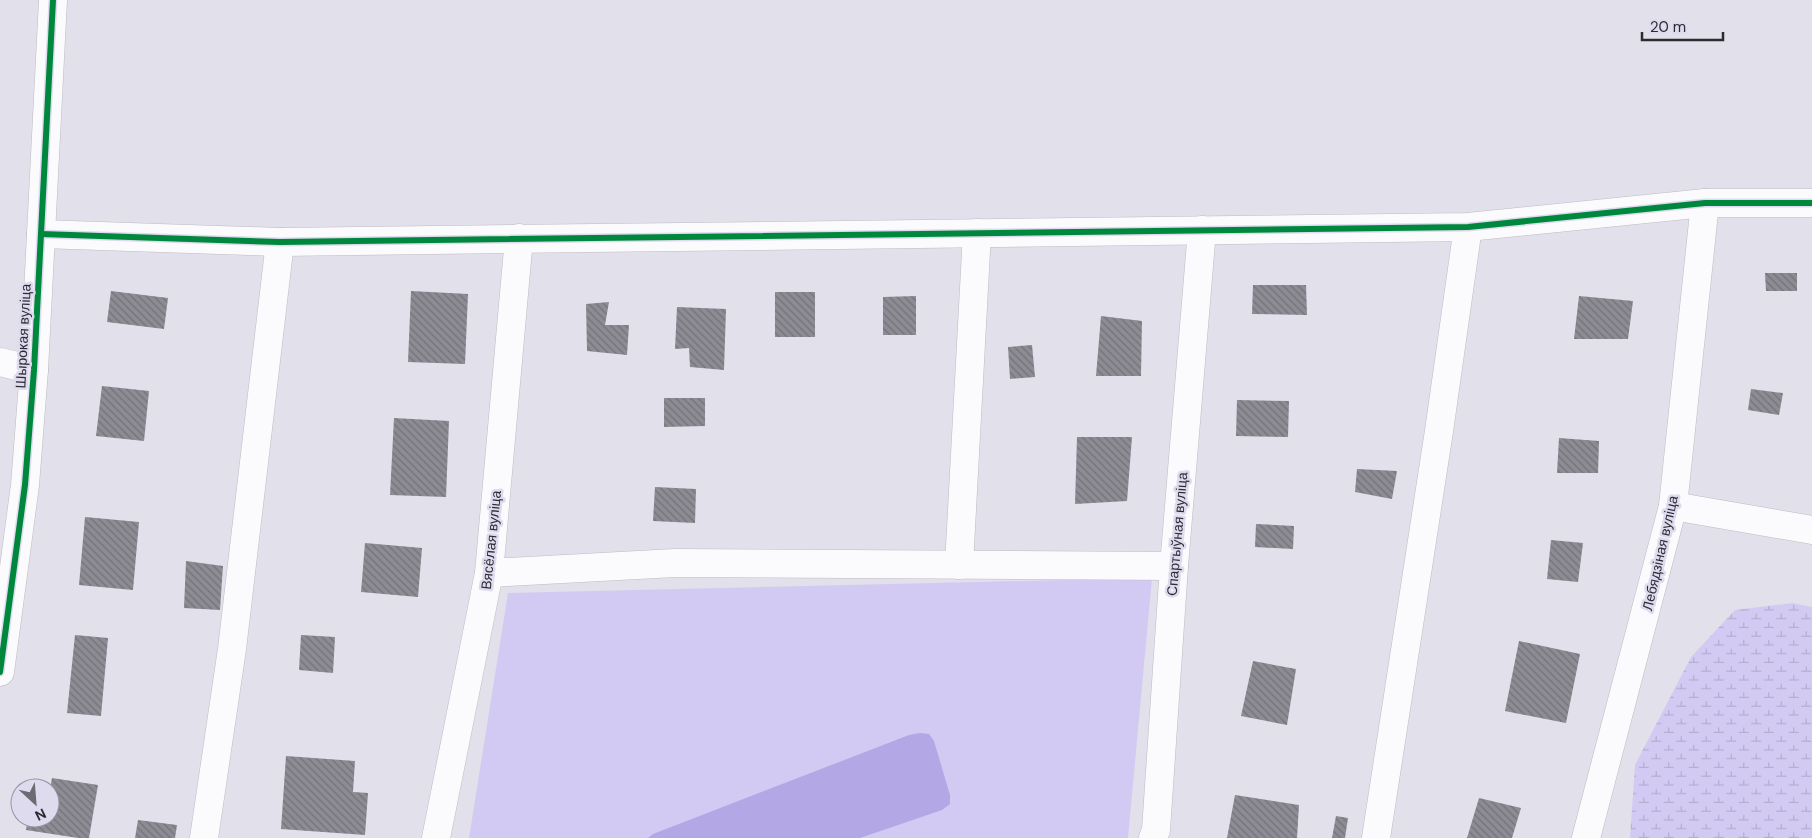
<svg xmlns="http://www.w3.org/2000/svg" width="1812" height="838" viewBox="0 0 1812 838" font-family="'DM Sans',sans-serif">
<defs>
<pattern id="wetland-marsh" width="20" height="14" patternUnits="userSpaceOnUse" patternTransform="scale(1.25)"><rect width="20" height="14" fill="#d2caf3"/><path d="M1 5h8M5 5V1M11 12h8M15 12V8" fill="none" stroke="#b4aed1"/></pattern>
<pattern id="building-back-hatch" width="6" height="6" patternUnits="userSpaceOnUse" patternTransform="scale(1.25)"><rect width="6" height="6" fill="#8d8b93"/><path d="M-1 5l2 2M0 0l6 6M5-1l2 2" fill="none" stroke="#737279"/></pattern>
</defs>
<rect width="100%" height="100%" fill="#e2e0ea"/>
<path fill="#d2caf3" d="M1152 578 1128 838H469L508 593Z"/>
<path fill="url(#wetland-marsh)" d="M1793 603 1812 607V838H1630L1635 765 1691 657 1735 610Z"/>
<path fill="#b4a7e5" d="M920 733 929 734 934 741 950 795V804L942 810 860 838H648L653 834 909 735Z"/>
<g fill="url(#building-back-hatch)">
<path d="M1765 273H1797V291H1766Z"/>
<path d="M1253 285H1306L1307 315 1252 314Z"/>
<path d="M111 291 168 298 164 329 107 322Z"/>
<path d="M411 291 468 294 465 364 408 362Z"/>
<rect x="775" y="292" width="40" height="45"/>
<path d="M916 296V335H883V297Z"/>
<path d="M1579 296 1633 301 1628 339H1574Z"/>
<path d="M609 302 605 325H629L627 355 587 351 586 304Z"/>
<path d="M677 307 726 309 724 370 690 367 689 348 675 349Z"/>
<path d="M1101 316 1142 321 1141 376H1096Z"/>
<path d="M1032 345 1035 377 1010 379 1008 347Z"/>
<path d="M102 386 149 391 144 441 96 436Z"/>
<path d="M1751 389 1783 393 1779 415 1748 410Z"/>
<path d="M664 398H705V426L664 427Z"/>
<path d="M1237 400 1289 401 1288 437 1236 436Z"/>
<path d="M394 418 449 421 446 497 390 495Z"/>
<path d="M1077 437H1132L1127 501 1075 504Z"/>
<path d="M1559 438 1599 441 1598 473H1557Z"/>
<path d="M1357 469 1397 471 1392 499 1355 492Z"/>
<path d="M655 487 696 489 695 523 653 521Z"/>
<path d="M85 517 139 522 133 590 79 585Z"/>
<path d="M1256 524 1294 526 1293 549 1255 547Z"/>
<path d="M1551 540 1583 543 1578 582 1547 579Z"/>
<path d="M365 543 422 548 418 597 361 592Z"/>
<path d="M186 561 223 566 220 610 184 608Z"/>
<path d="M75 635 108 638 101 716 67 713Z"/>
<path d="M301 635 335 637 333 673 299 670Z"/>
<path d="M1519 641 1580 654 1566 723 1505 711Z"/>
<path d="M1253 661 1296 669 1287 725 1241 716Z"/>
<path d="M286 756 355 761 353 792 368 793 365 835 281 829Z"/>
<path d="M52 778 98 785 89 838H78L26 830 28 818H50V789Z"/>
<path d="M1235 795 1299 805 1297 838H1227Z"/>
<path d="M1479 798 1521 808 1512 838H1467Z"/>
<path d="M1336 816 1348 818 1345 838H1332Z"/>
<path d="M138 820 177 825 175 838H135Z"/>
</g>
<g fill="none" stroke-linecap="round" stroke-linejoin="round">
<g stroke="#bdbbc3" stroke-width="29">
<g id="minor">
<path d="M41 234 280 242 1468 227 1705 203H1812"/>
<path d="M0 362 34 370"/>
<path d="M1673 506 1812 530"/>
<path d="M959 565 977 233"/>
<path d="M489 573 675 563 1174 566"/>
<path d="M0 672 25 485 34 370 53 0"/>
<path d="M204 838 232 649 280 242"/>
<path d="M436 838 489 573 519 238"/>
<path d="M1153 838 1156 830 1174 566 1202 230"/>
<path d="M1376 838 1439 431 1468 227"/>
<path d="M1586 838 1673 506 1705 203"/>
</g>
</g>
<use href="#minor" stroke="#fbfafc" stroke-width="28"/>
<g stroke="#dedbef" stroke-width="9">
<g id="cycleway">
<path d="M41 234 280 242 1468 227 1705 203H1812"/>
<path d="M0 672 25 485 34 370 53 0"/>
</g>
</g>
<use href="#cycleway" stroke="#00873e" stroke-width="6"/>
</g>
<g text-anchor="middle" stroke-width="5" stroke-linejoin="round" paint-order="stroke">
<g font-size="14" fill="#2c2a32" stroke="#dedbef">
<text transform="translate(23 336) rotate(-87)" y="5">Шырокая вуліца</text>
<text transform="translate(1177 534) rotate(-85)" y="5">Спартыўная вуліца</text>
<text transform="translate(491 540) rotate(-84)" y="5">Вясёлая вуліца</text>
<text transform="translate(1660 553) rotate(-77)" y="5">Лебядзіная вуліца</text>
</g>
</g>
<g transform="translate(35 803) rotate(154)"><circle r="24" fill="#dedbef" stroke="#9794a3"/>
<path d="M0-4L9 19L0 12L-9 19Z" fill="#6c6a72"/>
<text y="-8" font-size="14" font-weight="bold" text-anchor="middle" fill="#2c2a32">N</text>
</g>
<path d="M1642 32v8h81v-8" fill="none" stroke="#2c2a32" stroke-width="2.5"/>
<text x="1650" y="32" font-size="15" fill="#2c2a32" stroke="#dedbef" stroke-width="4" paint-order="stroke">20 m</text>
</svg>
